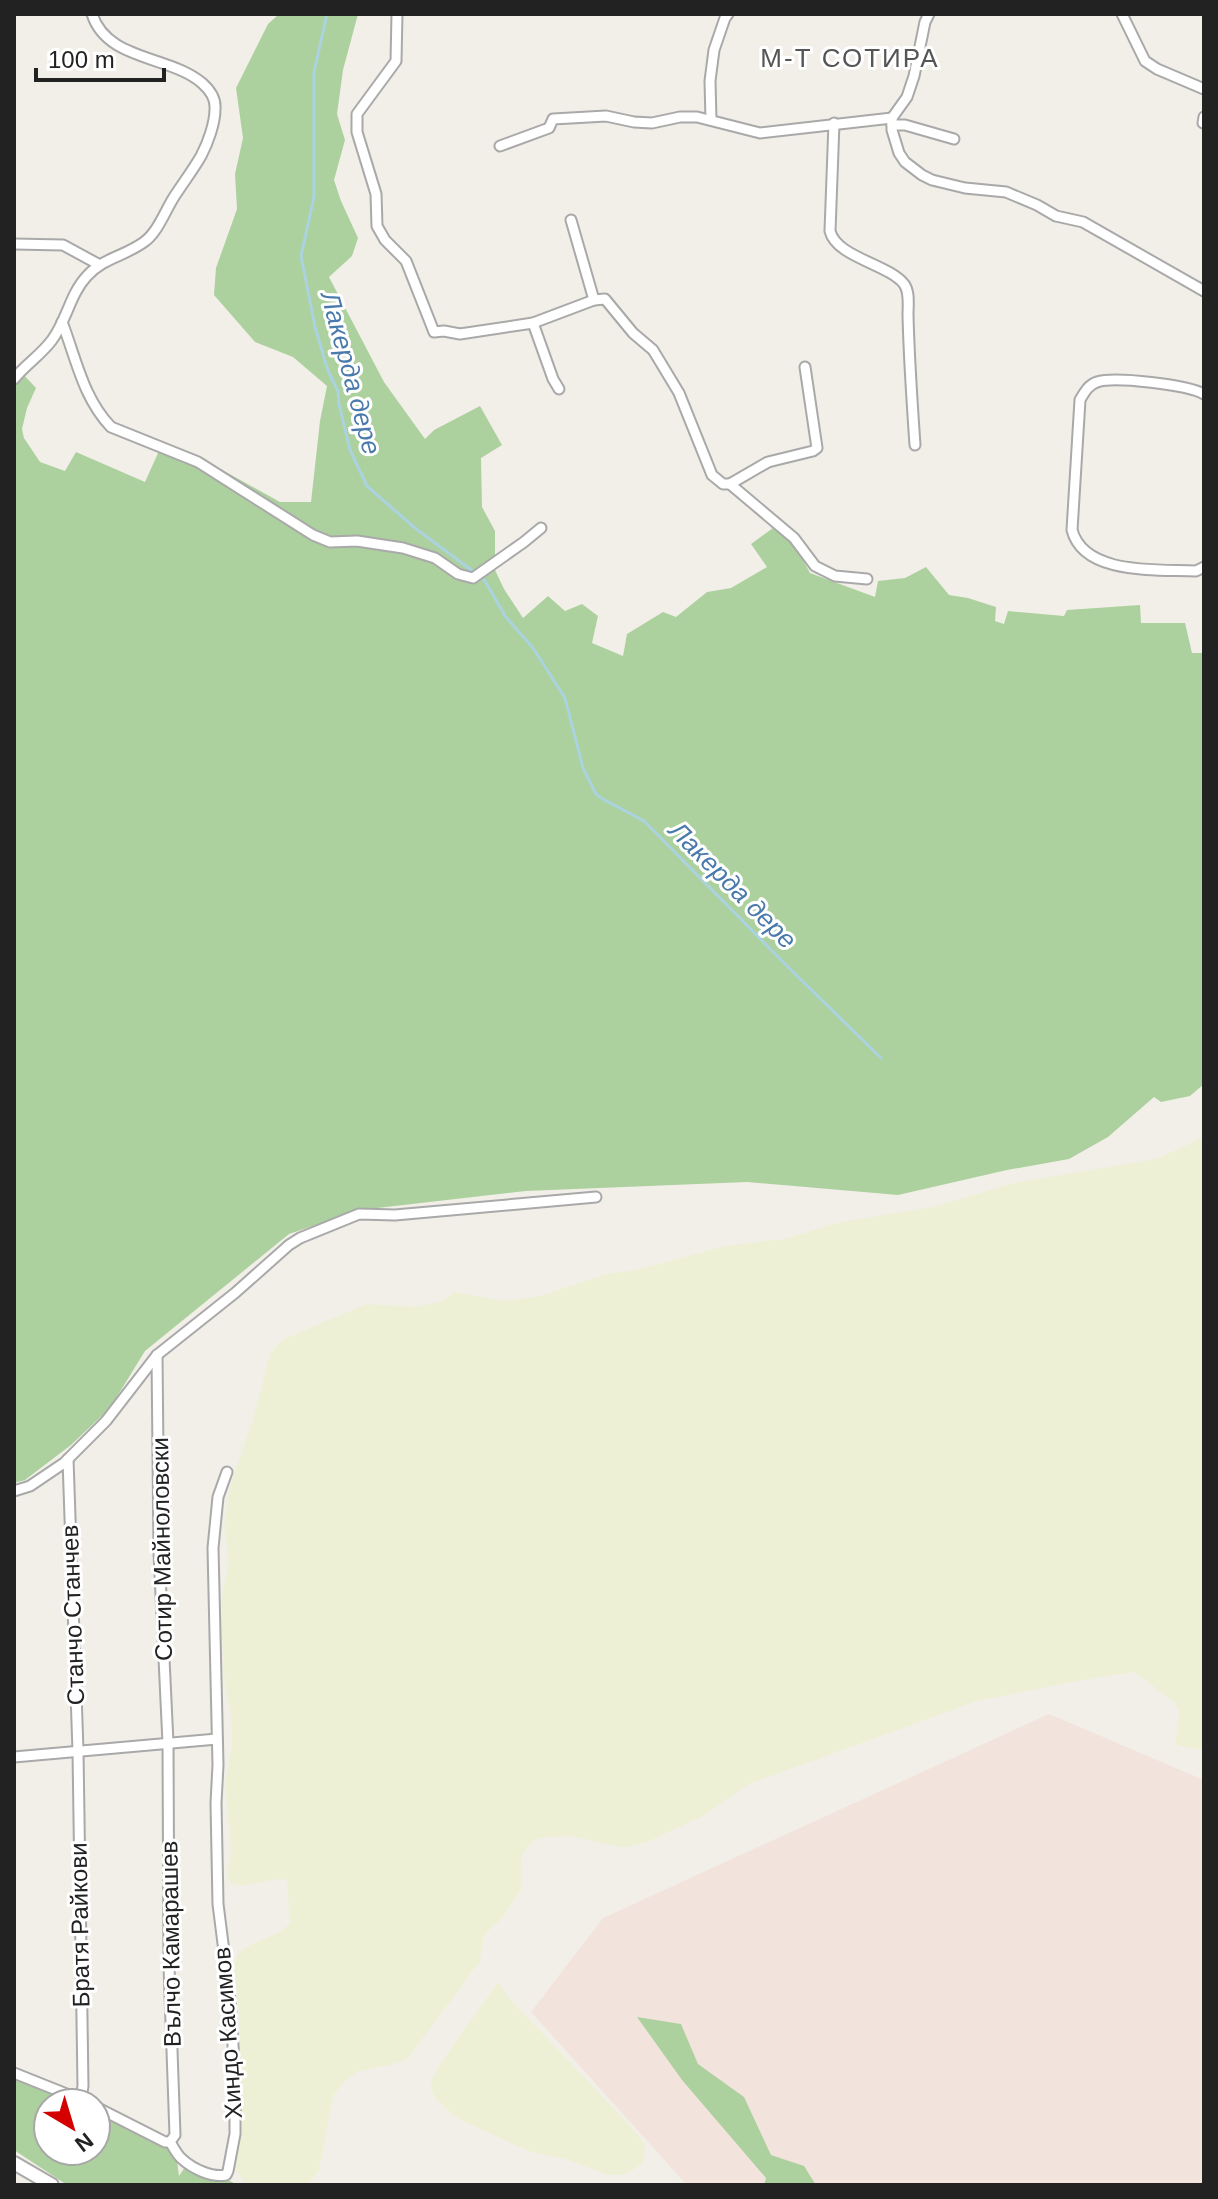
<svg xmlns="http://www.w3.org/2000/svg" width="1218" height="2199" viewBox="0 0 1218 2199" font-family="Helvetica,sans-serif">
<rect width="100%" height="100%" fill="#f2efe9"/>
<path fill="#f3e3dd" d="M1049 1714 1204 1780V2185H687L531 2012 603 1918Z"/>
<g fill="#eef0d5">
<path d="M1204 1137V1750L1178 1746 1175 1741 1180 1712 1174 1702 1134 1672 1082 1680 977 1701 749 1784 701 1817 645 1843 626 1847 614 1846 571 1836 538 1838 527 1847 521 1857 522 1888 503 1917 486 1933 483 1939 480 1961 409 2057 401 2062 357 2072 344 2081 333 2096 319 2170 310 2182 306 2185H247L244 2182 235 2169 240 2126V2025L234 1963 239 1953 248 1946 280 1932 290 1923 287 1880 278 1879 240 1886 231 1883 227 1878 231 1849 225 1784 232 1745 231 1716 225 1686 222 1640V1598L229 1561 224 1527 229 1490 253 1419 270 1354 282 1340 366 1304 414 1307 441 1302 455 1292 504 1301 540 1296 606 1274 637 1270 725 1246 784 1239 841 1222 933 1207 1014 1183 1156 1159Z"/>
<path d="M498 1982 508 1997 634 2130 645 2145 643 2163 630 2172 619 2175H608L568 2160 529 2151 504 2140 459 2119 437 2101 431 2090V2083L438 2067Z"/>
</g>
<g fill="#add19e">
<path d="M279 14H358L343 70 337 114 345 140 334 180 341 201 358 238 352 256 329 277 384 382 425 439 434 430 480 406 502 445 481 458 482 507 495 531V570L504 589 523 618 548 596 565 611 582 604 598 616 592 643 623 656 627 634 663 612 676 617 707 592 731 588 767 567 751 544 773 528 794 543 810 573 875 597 878 581 905 578 926 567 949 595 968 598 996 607 995 621 1004 624 1008 611 1064 616 1067 610 1140 605 1141 623H1185L1192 653H1204V1084L1190 1096 1161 1102 1154 1097 1108 1137 1069 1159 1007 1170 898 1195 747 1182 526 1191 360 1210 289 1234 145 1351 110 1408 71 1445 25 1480 14 1483V381L21 372 36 388 27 408 22 429 24 438 40 462 65 471 76 452 145 482 163 442 215 466 280 502H311L320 421 327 386 293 357 255 342 214 295 216 268 237 209 235 174 243 138 236 88 268 24Z"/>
<path d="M637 2017 681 2024 698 2064 744 2097 771 2155 804 2166 816 2185H764L766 2178 682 2080Z"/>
<path d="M14 2067 93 2103H48V2151H96V2105L149 2133 176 2153 179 2176 189 2161 238 2185H67L14 2150Z"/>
</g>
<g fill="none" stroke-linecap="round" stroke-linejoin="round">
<g stroke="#aad3df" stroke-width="3">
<path d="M327 14 314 72V197L301 256 315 327 328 371 338 391 339 404 350 450 367 486 415 528 474 572"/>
<path d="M480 577 485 581 505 616 533 648 565 698 583 768 596 794 601 798 644 821 790 969 881 1058"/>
</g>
<g stroke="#a9a9a9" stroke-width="13">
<g id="minor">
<path d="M397 14 396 61 357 114V132L376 194 377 226 385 240 406 261 434 332 444 331 460 334 533 323 594 300 605 299 633 333 653 350 679 393 712 475 723 484H730L794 538 815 566 835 576 867 579"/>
<path d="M1122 14 1145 61 1157 69 1204 89"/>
<path d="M892 118 907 97 914 76 925 22 929 14"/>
<path d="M711 120 710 81 714 50 725 18 728 14"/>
<path d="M834 123 830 231C836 257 888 264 904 284 910 292 908 305 908 315 909 358 912 402 915 445"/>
<path d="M1203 123 1204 117"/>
<path d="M892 125H905L954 139"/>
<path d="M500 146 549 128 553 119 606 116 634 122 652 123 680 117H697L760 133 892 118V130L899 153 905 162 922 175 932 180 965 188 1006 192 1037 205 1056 216 1083 222 1204 291"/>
<path d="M571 220 594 300"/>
<path d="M14 244 63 245 98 264"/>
<path d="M62 322C76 358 83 398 111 427L198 462 313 535 330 542 357 541 403 548 435 558 458 574 473 578 524 542 541 528"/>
<path d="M533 323 553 379 559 389"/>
<path d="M14 379C25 365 41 355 52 340 67 320 70 294 87 276 103 258 125 256 144 242 158 232 165 211 174 197 183 183 193 170 201 156 208 143 215 123 215 109 216 98 210 90 202 83 169 55 107 61 92 14"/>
<path d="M1204 394C1188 385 1115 376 1097 382 1088 385 1084 393 1080 400L1072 530C1084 576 1159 569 1196 571L1204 567"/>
<path d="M730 484 768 462 813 451 817 448 805 367"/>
<path d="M157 1355 159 1553 168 1743 169 1966 175 2135 170 2142"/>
<path d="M68 1459 78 1751 83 2086 81 2099"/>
<path d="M14 1491 30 1486 64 1463 106 1421 157 1355 235 1293 289 1245 300 1238 359 1214 395 1215 596 1197"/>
<path d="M14 1757 217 1739"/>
<path d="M14 2073 89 2103"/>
<path d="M96 2107 165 2142H170C174 2148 177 2155 182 2159 193 2169 212 2178 226 2175L228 2171 235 2134V2076L230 1999 218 1904 216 1803 218 1765 213 1548 218 1497 227 1472"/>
</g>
</g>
<g stroke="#a9a9a9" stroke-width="16">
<path id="tertiary" d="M14 2163 52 2185"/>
</g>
<use href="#minor" stroke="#fff" stroke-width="9"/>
<use href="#tertiary" stroke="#fff" stroke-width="12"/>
</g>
<g text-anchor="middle" stroke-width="6" stroke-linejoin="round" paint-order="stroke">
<g font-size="24" fill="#222" stroke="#fff">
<text transform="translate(162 1549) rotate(-91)" y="8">Сотир Майноловски</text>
<text transform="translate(73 1615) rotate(-92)" y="8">Станчо Станчев</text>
<text transform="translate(80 1925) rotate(-91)" y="8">Братя Райкови</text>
<text transform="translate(171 1944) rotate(-91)" y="8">Вълчо Камарашев</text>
<text transform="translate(228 2033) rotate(-94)" y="8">Хиндо Касимов</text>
</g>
<g font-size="26" letter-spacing="2" fill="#555" stroke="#fff">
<text x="850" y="67">М-Т СОТИРА</text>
</g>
<g font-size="26" font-style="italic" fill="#4a7aab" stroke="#fff">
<text transform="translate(351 373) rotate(75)" y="9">Лакерда дере</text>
<text transform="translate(733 885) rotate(45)" y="9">Лакерда дере</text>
</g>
</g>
<rect width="1218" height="2199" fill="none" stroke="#222222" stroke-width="32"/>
<g transform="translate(72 2127) rotate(142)"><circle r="38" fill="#ffffff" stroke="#a7a7a7" stroke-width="2"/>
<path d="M0-6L14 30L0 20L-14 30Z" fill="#d40000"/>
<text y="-12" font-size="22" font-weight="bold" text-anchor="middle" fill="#222222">N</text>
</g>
<path d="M36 68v12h128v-12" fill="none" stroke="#222222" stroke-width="4"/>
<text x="48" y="68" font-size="24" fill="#222222" stroke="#ffffff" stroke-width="6" paint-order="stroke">100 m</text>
</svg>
